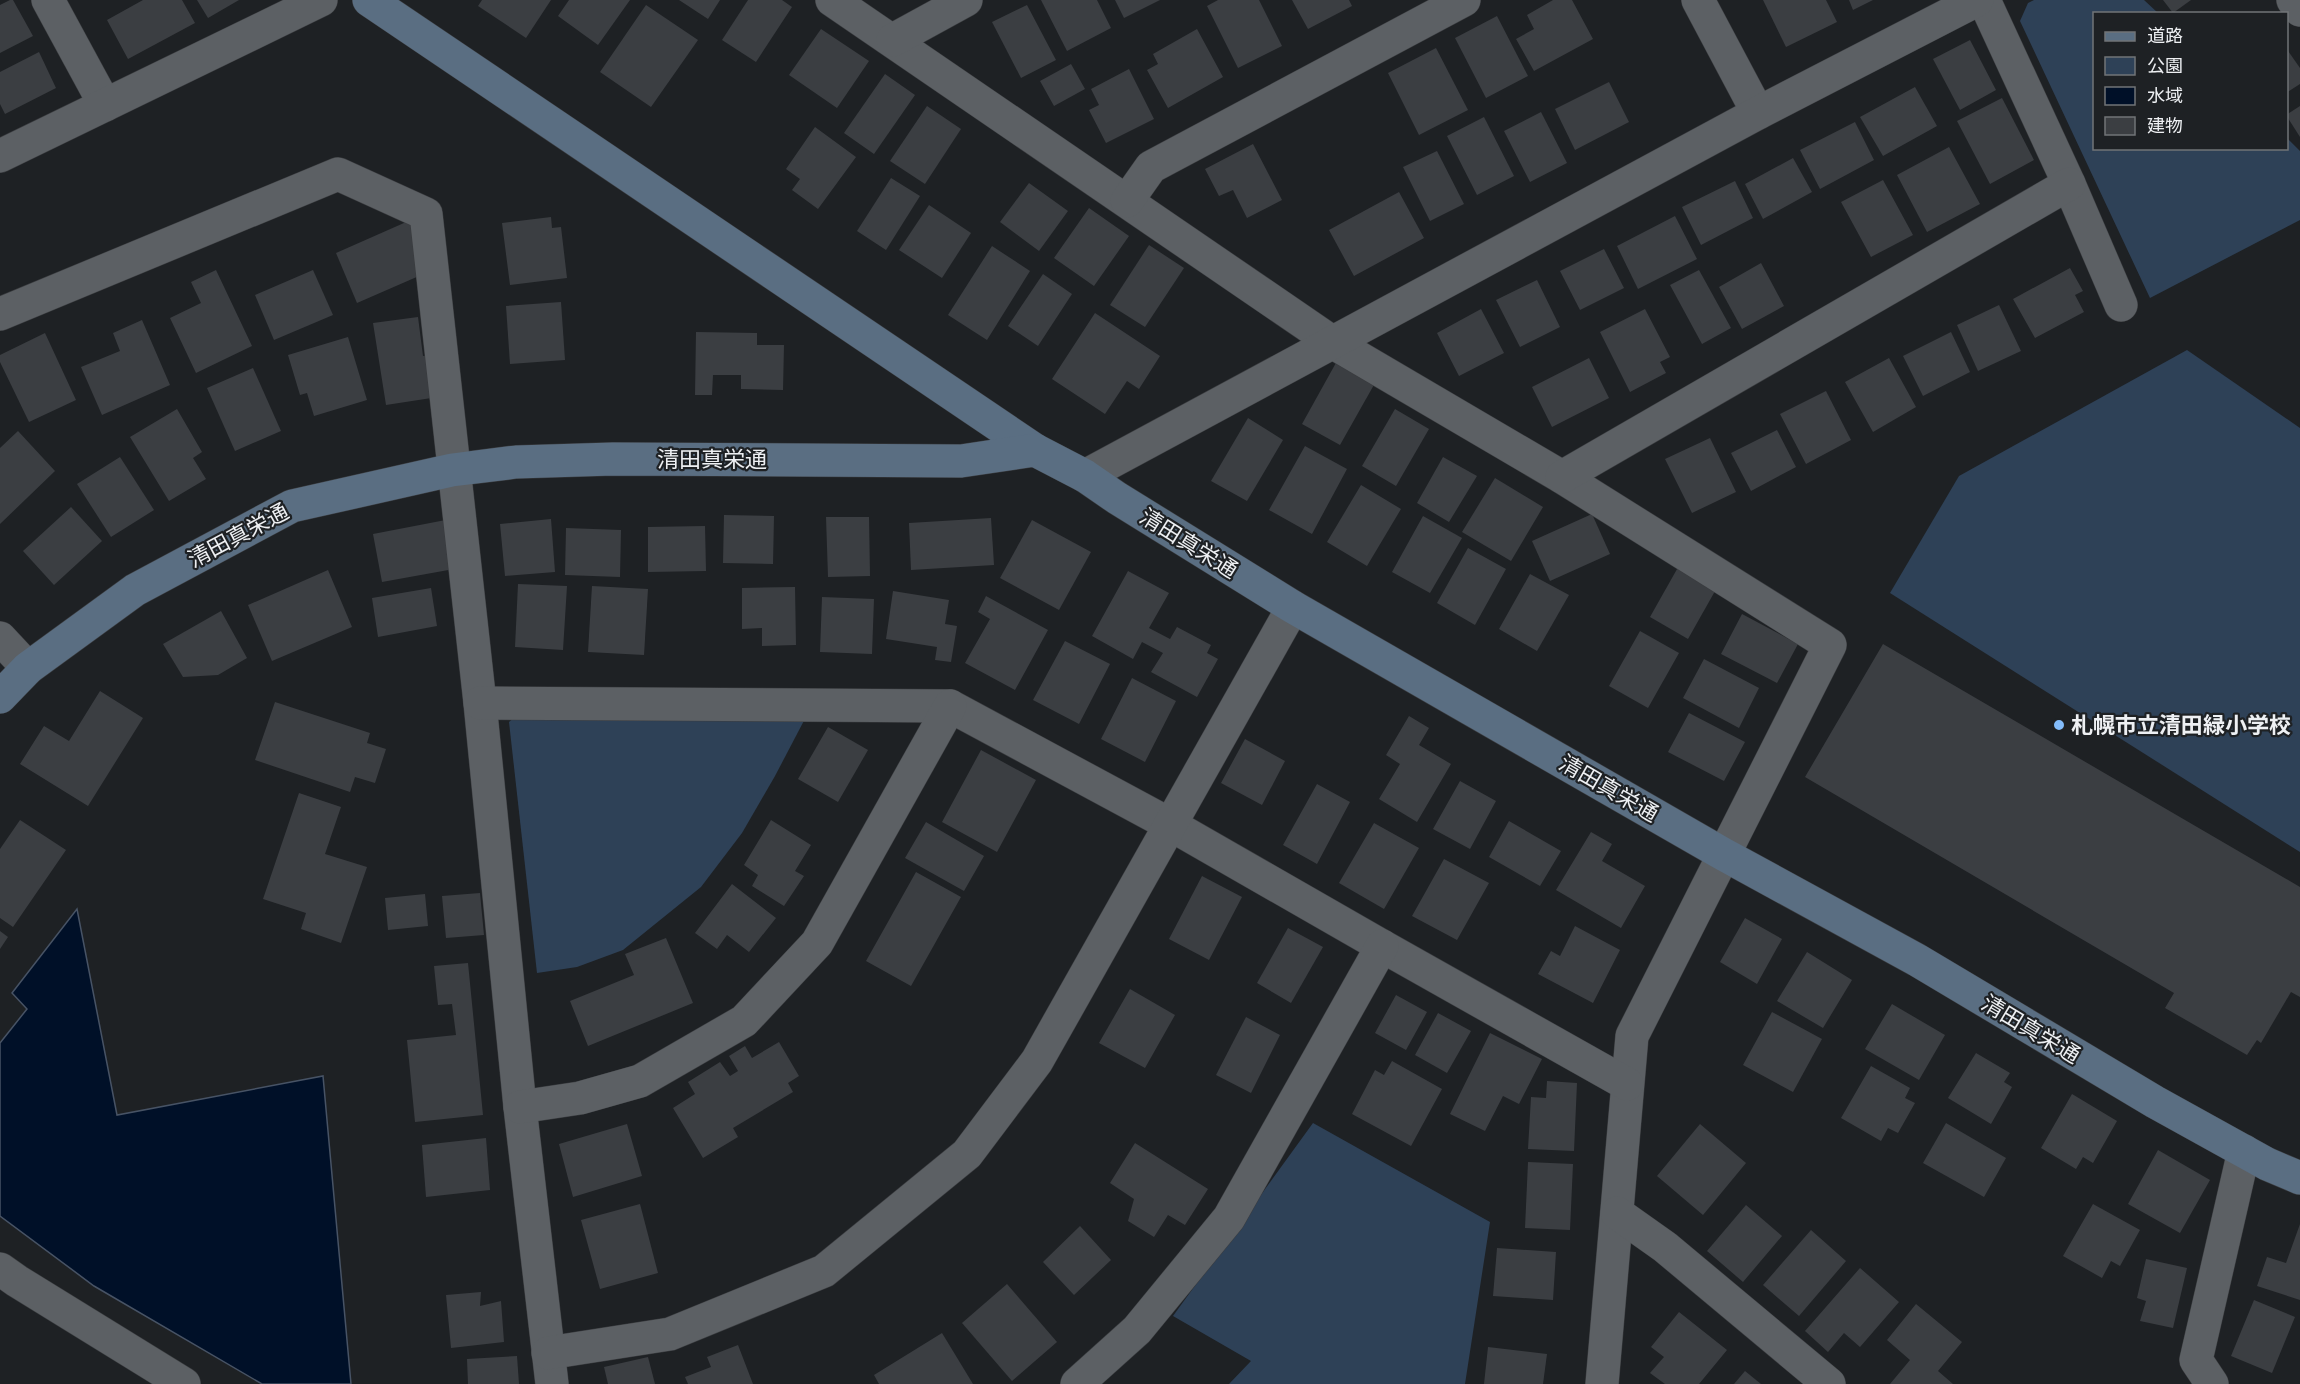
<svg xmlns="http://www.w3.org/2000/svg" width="2300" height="1384" viewBox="0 0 2300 1384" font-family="Spectral,'Noto Sans JP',serif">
<rect width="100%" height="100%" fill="#1e2124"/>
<g fill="#2e4157">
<path d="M2034 0H2144L2158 13 2094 14V148H2286L2287 138 2300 151V220L2150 298 2020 21 2028 3Z"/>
<path d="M2187 350 2300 428V852L1890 593 1959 476Z"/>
<path d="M523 710 808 713 775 776 742 833 701 887 623 950 577 967 537 973 509 722Z"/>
<path d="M1313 1123 1490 1222 1465 1384H1229L1251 1361 1173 1316Z"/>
</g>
<path fill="#001028" stroke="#475365" stroke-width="1.5" d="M77 909 117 1115 323 1076 351 1384H262L94 1286 0 1216V1043L27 1009 12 993Z"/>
<g fill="#3b3e42">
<path d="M10 0H13L33 36 0 53V5Z"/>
<path d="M143 0H182L195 23 128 59 107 20Z"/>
<path d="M197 0H239L208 18Z"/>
<path d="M482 0H551L526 38 478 6Z"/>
<path d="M569 0H630L598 45 558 16Z"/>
<path d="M679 0H720L708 19Z"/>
<path d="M748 0H782L792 7 756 62 722 40Z"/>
<path d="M1041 0H1097L1111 28 1067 51Z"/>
<path d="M1115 0H1160L1124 18Z"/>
<path d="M1218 0H1259L1282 46 1238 68 1207 6Z"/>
<path d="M1292 0H1349L1352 6 1308 29Z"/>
<path d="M1553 0H1572L1593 39 1534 71 1516 39 1534 29 1527 15Z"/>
<path d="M1763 0H1826L1837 22 1786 47Z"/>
<path d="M1849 0H1873L1853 10Z"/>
<path d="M2163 0H2191L2173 13Z"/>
<path d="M646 5 698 40 651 107 600 72Z"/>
<path d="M1027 5 1056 60 1021 78 992 22Z"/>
<path d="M1497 16 1528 76 1486 98 1455 38Z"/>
<path d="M821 29 869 61 837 108 789 75Z"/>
<path d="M1197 29 1223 77 1168 108 1147 70 1158 64 1153 54Z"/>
<path d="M1970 40 1996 90 1960 110 1933 59Z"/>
<path d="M1436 48 1468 110 1419 135 1388 73Z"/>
<path d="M2286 48 2300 68V84L2286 93Z"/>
<path d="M39 52 56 88 5 114 0 104V72Z"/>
<path d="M1071 64 1085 89 1054 106 1040 81Z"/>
<path d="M1129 69 1154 119 1106 143 1089 110 1099 105 1091 89Z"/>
<path d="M885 74 915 95 874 154 844 133Z"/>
<path d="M1609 82 1629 122 1575 150 1555 109Z"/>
<path d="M1915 87 1937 126 1883 156 1860 117Z"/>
<path d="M2002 98 2034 160 1990 184 1957 121Z"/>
<path d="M927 106 961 129 925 184 890 161Z"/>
<path d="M2300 106V137L2286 115Z"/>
<path d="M1541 112 1567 163 1530 182 1504 131Z"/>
<path d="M1484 117 1514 176 1477 195 1447 136Z"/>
<path d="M1855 122 1874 160 1820 189 1800 150Z"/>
<path d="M815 127 856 157 818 209 792 190 800 179 786 169Z"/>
<path d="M1253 144 1282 200 1247 218 1233 190 1219 196 1205 169Z"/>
<path d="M1949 147 1980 204 1927 232 1897 175Z"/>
<path d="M1437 151 1464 204 1430 221 1403 167Z"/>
<path d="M1793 158 1812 192 1763 219 1745 184Z"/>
<path d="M891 178 920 196 886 250 857 231Z"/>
<path d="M1883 180 1913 235 1871 257 1841 202Z"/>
<path d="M1735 181 1753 218 1701 245 1682 207Z"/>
<path d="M1029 183 1068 211 1039 251 1000 222Z"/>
<path d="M1399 192 1424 238 1354 276 1329 230Z"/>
<path d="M929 205 971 233 942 278 899 250Z"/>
<path d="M1089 208 1129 236 1094 286 1054 258Z"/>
<path d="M1675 216 1697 259 1638 289 1617 246Z"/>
<path d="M551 217 552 228 561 227 567 278 510 285 502 223Z"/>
<path d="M413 219 435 269 357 303 336 253Z"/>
<path d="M1149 245 1184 268 1145 327 1110 305Z"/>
<path d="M992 246 1030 271 987 340 948 315Z"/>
<path d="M1604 249 1624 288 1580 310 1560 271Z"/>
<path d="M1761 263 1784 306 1742 329 1719 287Z"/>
<path d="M2070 268 2083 291 2075 295 2084 312 2035 338 2013 299Z"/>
<path d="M216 270 252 346 196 373 170 318 201 303 191 282Z"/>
<path d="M313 270 333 315 274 340 255 295Z"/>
<path d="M1699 270 1731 328 1702 344 1670 285Z"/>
<path d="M1043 274 1072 294 1038 346 1008 326Z"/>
<path d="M1537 280 1560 327 1520 347 1496 300Z"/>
<path d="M561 302 565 360 510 364 506 306Z"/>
<path d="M1999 305 2021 351 1978 371 1957 325Z"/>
<path d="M1481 309 1504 353 1459 376 1437 333Z"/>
<path d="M1645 309 1670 357 1660 362 1666 373 1630 392 1600 332Z"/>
<path d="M1095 313 1160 356 1139 389 1127 381 1105 414 1052 379Z"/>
<path d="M418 317 423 356 444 353 451 395 386 405 373 323Z"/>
<path d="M142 320 170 385 102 415 81 367 120 351 113 333Z"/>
<path d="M696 332 757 333V345H784L783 390 741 389V375H713L712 395H695Z"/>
<path d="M1951 332 1970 372 1923 396 1903 356Z"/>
<path d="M45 333 76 400 29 422 0 362V355Z"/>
<path d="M348 337 367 400 314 416 307 393 300 395 288 355Z"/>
<path d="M1589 358 1609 398 1552 427 1532 387Z"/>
<path d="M1889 358 1916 407 1873 432 1845 382Z"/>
<path d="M1337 361 1375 383 1340 445 1302 424Z"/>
<path d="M253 368 281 431 235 451 207 388Z"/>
<path d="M1826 391 1851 440 1806 464 1780 414Z"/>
<path d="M177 409 202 452 193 458 206 479 169 501 130 437Z"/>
<path d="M1395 409 1429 429 1396 486 1362 466Z"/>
<path d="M1248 418 1283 440 1247 501 1211 481Z"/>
<path d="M1777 430 1796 467 1751 491 1731 453Z"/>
<path d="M18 431 55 471 0 524V448Z"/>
<path d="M1710 438 1736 492 1692 513 1665 459Z"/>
<path d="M1305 446 1347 469 1312 534 1269 510Z"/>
<path d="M120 457 154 510 111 537 77 484Z"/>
<path d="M1443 457 1477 476 1449 522 1417 503Z"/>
<path d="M1495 478 1543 507 1511 561 1462 532Z"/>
<path d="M1361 485 1401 509 1367 566 1327 542Z"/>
<path d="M71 507 102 541 54 585 23 551Z"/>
<path d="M1592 514 1610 554 1550 581 1532 541Z"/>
<path d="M724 515 774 516 773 564 723 563Z"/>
<path d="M1423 516 1462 538 1430 593 1392 572Z"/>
<path d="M826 517H869L870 576 828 577Z"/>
<path d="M456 518 465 567 382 582 373 534Z"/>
<path d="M991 518 994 565 911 570 909 523Z"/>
<path d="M551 519 555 572 505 576 500 524Z"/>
<path d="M1032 520 1091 552 1059 610 1000 578Z"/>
<path d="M705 526 706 571 648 572V527Z"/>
<path d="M566 528 621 530 620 577 565 575Z"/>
<path d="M1468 548 1506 569 1475 625 1437 603Z"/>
<path d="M1681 562 1719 584 1688 639 1650 617Z"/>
<path d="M328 570 352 627 272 661 248 605Z"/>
<path d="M1128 571 1169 593 1149 628 1170 639 1177 627 1211 645 1207 653 1218 659 1197 697 1151 672 1163 653 1142 642 1133 659 1092 636Z"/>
<path d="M1530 574 1569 595 1537 651 1499 629Z"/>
<path d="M518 584 567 586 563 650 515 647Z"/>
<path d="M592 586 648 589 644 655 588 652Z"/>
<path d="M795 587 796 645 762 646V628L742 629V588Z"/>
<path d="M431 588 437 626 378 637 372 598Z"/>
<path d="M893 591 949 600 945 624 957 626 951 662 935 660 937 647 886 639Z"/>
<path d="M986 596 1048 630 1015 690 965 663 990 619 978 612Z"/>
<path d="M822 597 874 599 872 654 820 652Z"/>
<path d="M221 611 247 658 218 675 183 677 163 644Z"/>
<path d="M1742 614 1798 644 1777 683 1721 654Z"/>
<path d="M1640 631 1679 653 1648 708 1609 686Z"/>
<path d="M1065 641 1110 664 1079 724 1033 700Z"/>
<path d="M1883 644 2300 887V997L2291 992 2261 1043 2257 1040 2247 1055 2165 1008 2174 993 1805 777Z"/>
<path d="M1704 659 1759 688 1739 728 1683 698Z"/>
<path d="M1132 678 1176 701 1145 762 1101 739Z"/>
<path d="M100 691 143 718 88 806 20 764 44 726 69 741Z"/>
<path d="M275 702 370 733 367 743 386 749 375 783 355 777 350 792 255 760Z"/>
<path d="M1689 713 1745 742 1724 781 1668 752Z"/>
<path d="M1409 716 1429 728 1419 745 1451 764 1417 822 1379 799 1400 764 1386 755Z"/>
<path d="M828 727 868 750 838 802 798 779Z"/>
<path d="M1245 739 1285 761 1262 805 1221 783Z"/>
<path d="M981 750 1036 780 997 852 942 822Z"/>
<path d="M1460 781 1496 801 1470 849 1433 829Z"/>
<path d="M1317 784 1350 802 1317 864 1283 845Z"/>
<path d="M299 793 341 807 325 854 367 867 341 943 301 929 306 913 263 899Z"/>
<path d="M20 820 66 850 13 927 0 918V849Z"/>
<path d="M771 820 811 845 795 871 804 876 784 906 752 886 758 875 744 865Z"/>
<path d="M1509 821 1561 851 1540 886 1489 857Z"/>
<path d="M926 822 984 856 964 891 905 858Z"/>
<path d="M1374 823 1419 848 1384 909 1339 883Z"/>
<path d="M1591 832 1612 844 1602 861 1645 886 1621 928 1556 890Z"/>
<path d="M1444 859 1489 883 1457 940 1412 916Z"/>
<path d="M916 872 961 897 911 986 866 961Z"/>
<path d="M1202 876 1242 897 1209 960 1169 939Z"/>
<path d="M732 884 776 918 749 952 727 935 717 949 695 933Z"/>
<path d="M480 893 484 935 446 938 442 896Z"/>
<path d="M425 894 428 926 388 930 385 898Z"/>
<path d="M1745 918 1782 939 1757 984 1720 962Z"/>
<path d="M1575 926 1620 950 1593 1003 1538 974 1551 951 1560 956Z"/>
<path d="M1288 928 1323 947 1291 1003 1257 983Z"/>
<path d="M0 931 8 937 0 949Z"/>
<path d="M666 938 693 1003 588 1046 570 1001 634 975 625 954Z"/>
<path d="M1807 952 1852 980 1823 1028 1777 1001Z"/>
<path d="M468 963 483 1115 415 1122 407 1040 456 1035 452 1004 438 1005 434 966Z"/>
<path d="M1130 989 1175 1015 1145 1068 1099 1043Z"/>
<path d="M1396 995 1427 1012 1406 1050 1375 1033Z"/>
<path d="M1892 1004 1945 1035 1919 1080 1865 1049Z"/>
<path d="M1772 1012 1822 1039 1793 1092 1743 1065Z"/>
<path d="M1438 1013 1471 1031 1447 1073 1415 1055Z"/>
<path d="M1246 1017 1280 1035 1251 1093 1216 1075Z"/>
<path d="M1490 1033 1542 1059 1519 1104 1503 1096 1485 1131 1450 1114Z"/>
<path d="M779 1042 799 1076 788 1083 793 1092 733 1128 738 1137 703 1158 673 1108 695 1094 688 1082 720 1062 730 1076 738 1071 729 1056 745 1046 752 1058Z"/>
<path d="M1976 1053 2010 1073 2004 1082 2012 1087 1991 1124 1948 1098Z"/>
<path d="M1392 1061 1442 1089 1411 1146 1352 1114 1375 1070 1384 1075Z"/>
<path d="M1871 1066 1910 1088 1905 1098 1915 1103 1898 1133 1888 1128 1881 1141 1841 1118Z"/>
<path d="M1547 1081 1577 1083 1574 1151 1528 1149 1531 1097 1546 1098Z"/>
<path d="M2072 1094 2117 1121 2093 1163 2083 1157 2076 1169 2041 1148Z"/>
<path d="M1946 1123 2006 1158 1984 1197 1923 1163Z"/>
<path d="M627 1124 642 1176 573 1197 559 1144Z"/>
<path d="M1700 1124 1746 1163 1703 1215 1657 1176Z"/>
<path d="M486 1138 490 1190 426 1197 422 1145Z"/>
<path d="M1135 1143 1208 1189 1185 1225 1168 1215 1154 1237 1128 1221 1134 1199 1110 1183Z"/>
<path d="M2158 1150 2210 1180 2180 1233 2128 1204Z"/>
<path d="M1528 1162 1573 1164 1570 1230 1525 1228Z"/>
<path d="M640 1204 658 1273 600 1289 581 1220Z"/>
<path d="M2093 1204 2140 1230 2120 1266 2111 1261 2102 1278 2063 1256Z"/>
<path d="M1746 1205 1782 1236 1743 1282 1707 1251Z"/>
<path d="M2300 1224V1300L2257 1286 2267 1257 2286 1263Z"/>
<path d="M1080 1226 1111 1260 1074 1295 1043 1262Z"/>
<path d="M1811 1230 1846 1261 1799 1316 1763 1285Z"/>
<path d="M1497 1248 1556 1252 1553 1300 1493 1296Z"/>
<path d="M2146 1259 2187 1268 2173 1328 2140 1321 2146 1301 2137 1298Z"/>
<path d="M1860 1268 1899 1302 1860 1347 1844 1333 1828 1352 1805 1331Z"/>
<path d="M1007 1284 1057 1342 1012 1381 962 1323Z"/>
<path d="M481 1292 480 1306 501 1301 504 1342 451 1348 446 1295Z"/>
<path d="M2254 1300 2295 1317 2272 1373 2231 1356Z"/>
<path d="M1916 1304 1962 1342 1938 1371 1953 1384H1890L1910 1360 1887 1340Z"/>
<path d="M1679 1312 1727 1350 1699 1384H1665L1650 1373 1664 1357 1651 1347Z"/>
<path d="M942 1333 973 1384H879L874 1375Z"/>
<path d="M738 1345 753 1384H688L685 1377 711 1367 707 1357Z"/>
<path d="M1488 1347 1547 1354 1543 1384H1484Z"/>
<path d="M517 1356 519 1384H468L467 1359Z"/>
<path d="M648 1357 655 1384H608L604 1367Z"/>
<path d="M1745 1371 1761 1384H1734Z"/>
</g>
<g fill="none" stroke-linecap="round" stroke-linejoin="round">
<g stroke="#3b3d40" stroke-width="34">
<g id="street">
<path d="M48 0 105 105"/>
<path d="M832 0 1332 342 1562 477 1830 645 1632 1036 1602 1384"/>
<path d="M1698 0 1758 113"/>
<path d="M1984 0 2069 184 2121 305"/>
<path d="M2293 0 2300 10"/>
<path d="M893 40 966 0"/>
<path d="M0 156 321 0"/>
<path d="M1127 201 1151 167 1464 0"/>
<path d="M0 314 338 174 426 214 480 703 520 1107 552 1384"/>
<path d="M1085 476 1758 113 1977 0"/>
<path d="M1562 477 2069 184"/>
<path d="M0 638 28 668"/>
<path d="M480 703 950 706 1171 825 1382 946 1627 1084"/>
<path d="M520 1107 580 1098 640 1081 744 1021 817 943 950 706"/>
<path d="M1617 1213 1665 1247 1829 1384"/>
<path d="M0 1269 17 1281 184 1384"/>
<path d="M548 1353 670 1334 824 1271 967 1154 1037 1061 1293 607"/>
<path d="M1077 1384 1137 1330 1229 1218 1382 946"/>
<path d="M2212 1384 2196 1360 2244 1151"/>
</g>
</g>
<g stroke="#3b3d40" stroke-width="34">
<g id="secondary">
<path d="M369 0 1035 450"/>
<path d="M0 697 28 668 135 590 292 506 452 470 516 462 613 459 961 461 1035 450 1085 476 1117 498 1293 607 1723 854 1917 960 2155 1102 2267 1164 2300 1178"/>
</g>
</g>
<use href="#street" stroke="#5c6064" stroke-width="33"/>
<use href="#secondary" stroke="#5a6e82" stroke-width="33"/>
</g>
<circle fill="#83bcfb" stroke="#1e2124" stroke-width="2" cx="2059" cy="725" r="6"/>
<g text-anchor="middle" stroke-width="4.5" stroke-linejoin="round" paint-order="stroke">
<g font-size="22" fill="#eef0f3" stroke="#1e2124">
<text x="712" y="467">清田真栄通</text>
<text transform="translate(238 535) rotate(-28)" y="8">清田真栄通</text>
<text transform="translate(1189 543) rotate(32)" y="8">清田真栄通</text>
<text transform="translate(1609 788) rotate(30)" y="8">清田真栄通</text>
<text transform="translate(2031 1029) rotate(31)" y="8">清田真栄通</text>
</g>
<g font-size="22" font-weight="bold" fill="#eef0f3" stroke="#1e2124" text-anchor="start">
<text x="2071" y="733">札幌市立清田緑小学校</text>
</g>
</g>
<rect x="2093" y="12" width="195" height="138" fill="#1e2124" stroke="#717477" stroke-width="1.5"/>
<rect x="2105" y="32" width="30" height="9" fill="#5a6e82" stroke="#717477" stroke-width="1.5"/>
<text x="2147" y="42" font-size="18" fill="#eef0f3">道路</text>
<rect x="2105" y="57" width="30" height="18" fill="#2e4157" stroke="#717477" stroke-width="1.5"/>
<text x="2147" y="72" font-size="18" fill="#eef0f3">公園</text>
<rect x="2105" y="87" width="30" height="18" fill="#001028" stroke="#717477" stroke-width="1.5"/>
<text x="2147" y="102" font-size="18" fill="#eef0f3">水域</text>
<rect x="2105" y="117" width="30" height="18" fill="#3b3e42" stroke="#717477" stroke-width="1.5"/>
<text x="2147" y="132" font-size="18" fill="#eef0f3">建物</text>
</svg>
